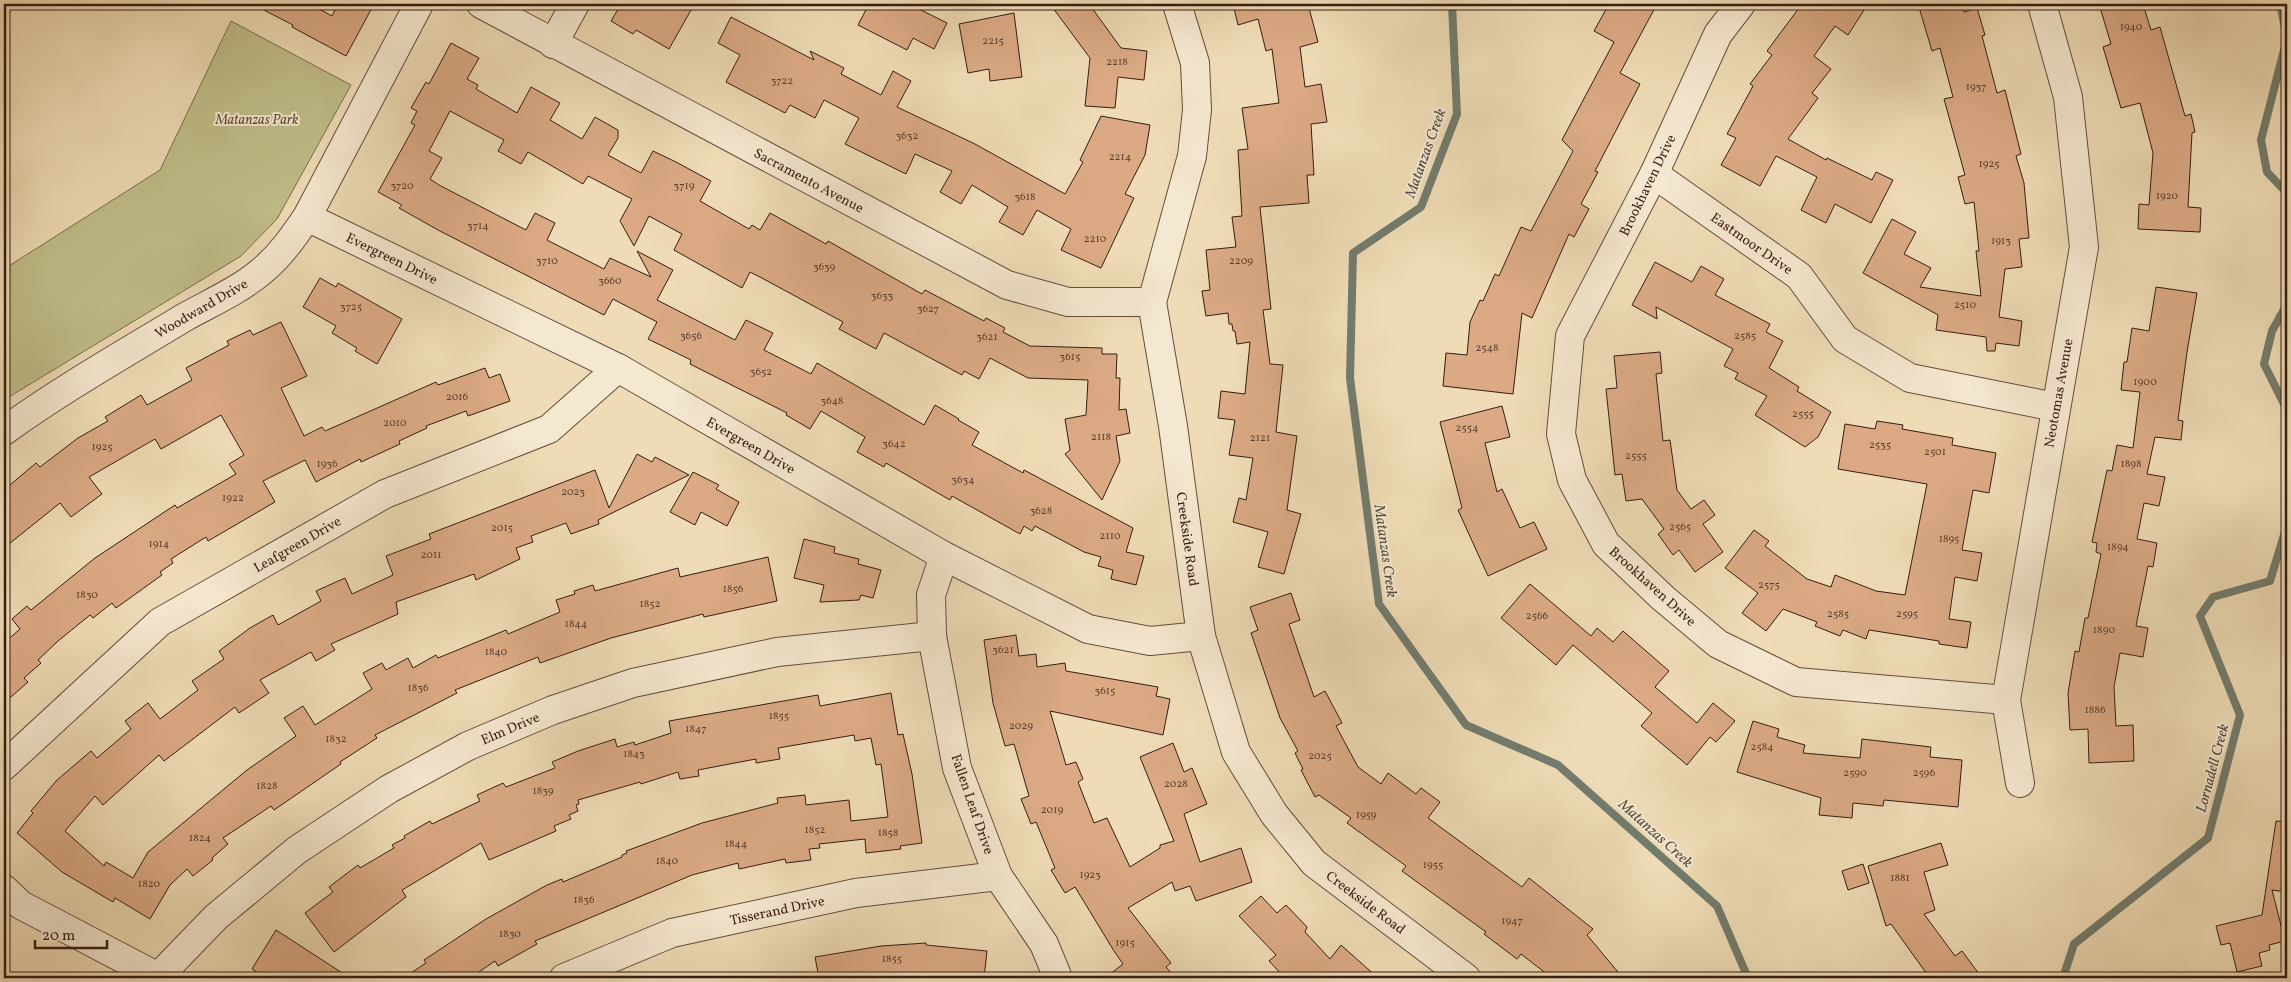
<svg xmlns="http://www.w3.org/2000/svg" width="2291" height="982" viewBox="0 0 2291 982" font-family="Vollkorn,serif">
<rect width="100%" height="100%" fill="#efdcb6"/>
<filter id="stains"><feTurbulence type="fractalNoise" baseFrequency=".004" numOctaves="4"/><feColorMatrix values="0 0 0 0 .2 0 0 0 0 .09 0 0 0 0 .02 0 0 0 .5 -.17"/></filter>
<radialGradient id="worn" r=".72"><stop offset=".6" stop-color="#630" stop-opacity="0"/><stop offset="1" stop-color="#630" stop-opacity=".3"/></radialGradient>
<path fill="#c0be89" stroke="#7b6e4e" d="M231 21 351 85 277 219 241 256 4 400V269L160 170Z"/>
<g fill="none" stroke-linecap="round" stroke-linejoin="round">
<g stroke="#727c6e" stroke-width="8">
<path d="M1452 4 1457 114 1421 207 1353 253 1350 378 1379 604 1466 725 1558 765 1717 906 1748 978"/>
<path d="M2280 4 2287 38 2261 140 2267 172 2287 193"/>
<path d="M2287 304 2272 331 2264 364 2287 410"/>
<path d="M2063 978 2074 944 2208 838 2240 715 2200 616 2213 597 2270 581 2287 525"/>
</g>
</g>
<g fill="#dbaa85" stroke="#361d13">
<path d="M252 4H310L332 16 338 4H374L346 56 292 27 293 25Z"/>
<path d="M621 4H680L691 10 669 49 636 30 633 34 611 21Z"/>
<path d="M869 4H909L947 23 934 49 913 38 907 50 858 25Z"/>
<path d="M1050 4H1089L1121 48 1147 51 1144 80 1118 77 1115 108 1085 106 1090 58Z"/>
<path d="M1233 4H1308L1318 42 1300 47 1305 87 1321 84 1327 122 1311 124 1314 175H1307L1309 203 1260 207 1271 309 1263 310 1270 364 1283 365 1276 432 1297 436 1287 510 1301 514 1284 574 1258 567 1268 532 1233 522 1239 498 1246 500 1253 458 1229 455 1235 420 1218 418 1221 391 1245 394 1250 342 1237 344 1235 331H1233L1232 324H1229L1228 313 1206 316 1202 291 1210 290 1206 250 1236 247 1232 217 1242 216 1238 150 1248 149 1242 108 1279 103 1272 49 1266 51 1258 19 1238 25Z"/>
<path d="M1609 4H1657L1620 73 1640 84 1595 171 1598 172 1581 204 1589 209 1574 237 1569 234 1532 318 1522 313 1513 394 1443 386 1446 353 1467 355 1470 322 1480 300 1483 301 1495 274 1499 276 1521 227 1531 231 1573 151 1562 140 1614 42 1594 31Z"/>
<path d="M1802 4H1868L1848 35 1835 26 1814 56 1831 69 1812 93 1818 98 1788 139 1826 160 1827 158 1872 180 1876 172 1893 180 1871 223 1835 204 1826 223 1801 210 1817 177 1776 156 1760 186 1721 165 1736 138 1727 134 1753 86 1750 84 1772 55 1767 51Z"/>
<path d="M1918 4H1962L1964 12 1977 8 1985 35 1982 36 1997 93 2005 90 2021 154 2016 156 2024 183 2029 238 2019 239 2022 267 2005 269 1999 317 2022 321 2019 346 1996 343 1995 351H1987L1986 337 1936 330 1938 315 1863 273 1892 219 1916 232 1904 254 1931 268 1920 287 1981 296 1976 251H1979L1974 202 1965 204 1958 177 1965 175 1944 99 1953 97 1940 48 1932 51Z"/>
<path d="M2099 4H2143L2151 30 2160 27 2185 116 2191 114 2195 132 2192 133 2188 207 2201 208 2200 232 2138 229 2139 204 2149 205 2153 153 2140 103 2121 108 2103 47 2111 44Z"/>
<path d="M1014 13 1022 77 990 81 989 69 968 73 959 24Z"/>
<path d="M731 17 814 60 810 51 844 68 841 74 881 95 893 71 911 81 897 107 975 144 1065 194 1083 162 1080 160 1101 116 1150 125 1145 155 1125 194 1134 198 1101 268 1061 250 1071 229 1037 210 1023 235 999 222 1008 207 972 185 961 204 940 192 952 171 915 154 906 174 845 144 859 118 824 100 815 118 790 105 785 113 726 82 740 55 718 43Z"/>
<path d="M451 43 479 58 467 79 478 85 476 89 517 113 531 87 560 103 550 120 582 139 595 117 618 130V138L608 155 641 173 653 151 676 162 711 181 700 201 749 229 752 225 760 230 770 213 826 244 828 241 922 294 925 290 984 321 986 318 1005 328 1003 332 1030 346 1102 348V354H1117L1116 378H1120L1119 410 1126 409 1130 433 1116 436 1120 461 1102 500 1065 454 1070 450 1065 419 1086 415 1088 380 1028 378 990 358 979 379 964 371 962 375 884 333 876 349 839 329 843 322 760 277 750 272 742 288 674 250 682 234 649 216 634 246 620 221 632 199 588 176 583 184 528 152 521 164 498 151 504 140 450 111 429 151 442 158 430 179 439 185 526 230 535 213 555 223 547 240 604 269 610 258 651 277 637 251 673 270 657 300 735 340 746 320 773 333 764 350 811 374 817 363 924 425 935 405 959 419 958 420 979 432 972 445 1023 473 1024 470 1133 528 1126 552 1144 556 1136 585 1111 579 1113 570 1098 566 1101 557 1084 552 1035 526 1032 531 1024 526 1020 534 952 496 950 500 886 463 884 467 857 452 865 437 821 411 810 429 786 415 787 413 690 364 691 360 648 339 657 322 613 299 604 315 438 230 399 208 402 205 378 192 415 125 411 123 417 111 411 108 426 82 429 84Z"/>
<path d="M1655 262 1692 282 1701 266 1724 279 1715 295 1770 324 1766 332 1783 341 1769 368 1799 387 1797 391 1831 412 1818 437 1805 447 1755 415 1767 396 1735 379 1738 373 1724 366 1733 349 1656 307 1657 319 1632 305Z"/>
<path d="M320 278 336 287 338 283 402 319 377 364 355 351 357 348 332 333 336 326 303 307Z"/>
<path d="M2156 287 2197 293 2187 352 2178 420 2183 421 2181 440 2155 437 2147 474 2165 477 2159 506 2144 503 2137 539 2157 543 2153 567 2148 566 2136 626 2148 628 2143 657 2120 653 2114 687 2116 726 2133 725 2134 761 2089 763 2088 729 2070 730 2068 693 2075 651 2079 652 2085 618H2088L2101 554 2096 552 2097 543 2092 542 2107 470 2112 471 2117 445 2133 448 2140 392 2121 390 2124 362H2127L2132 328 2149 331Z"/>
<path d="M281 322 307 376 281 388 304 436 322 427 325 431 436 382 438 385 485 368 489 378 500 374 510 401 468 416 466 411 426 426 427 428 399 441 400 444 361 462 360 459 316 482 305 460 263 481 275 502 208 541 206 537 171 559 173 563 160 572 162 575 116 608 112 603 93 618 90 615 58 641 38 660 41 663 24 678 28 682 4 703V643L20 629 12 619 27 606 31 610 95 558 175 505 177 508 236 474 229 464 244 455 221 415 161 449 155 439 89 477 102 494 71 517 60 503 4 548V490L36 463 40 467 78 438 108 421 105 417 141 395 147 405 192 380 186 368 229 345 227 341 250 330 253 335Z"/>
<path d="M1660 352 1662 373 1656 374 1663 441 1670 440 1677 490 1691 509 1704 500 1715 515 1703 524 1723 552 1695 572 1679 550 1673 555 1658 534 1664 529 1642 499 1626 501 1622 474 1615 475 1606 389 1617 388 1614 356Z"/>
<path d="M1502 406 1510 437 1485 443 1497 492 1502 489 1520 528 1534 522 1547 549 1488 576 1458 510 1462 508 1440 422Z"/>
<path d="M1877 421 1903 425 1902 429 1953 438 1952 445 1996 453 1989 493 1973 490 1962 550 1982 553 1977 581 1955 577 1949 619 1971 622 1967 648 1939 644V641L1869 630 1866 639 1843 630 1840 636 1815 626 1817 622 1783 609 1766 631 1742 613 1758 593 1725 568 1754 530 1769 541 1765 546 1807 579 1831 587 1835 575 1876 591 1905 595 1927 484 1838 469 1845 424 1875 429Z"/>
<path d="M637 454 652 462 655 457 689 475 598 520 599 524 571 534 566 523 531 536 533 542 516 548 520 559 476 580 474 574 396 602 398 614 331 644 335 650 316 661 311 652 260 680 269 693 239 713 235 707 164 761 159 755 103 805 95 796 65 831 104 866 106 862 133 878 148 852 247 770 296 736 284 718 303 706 315 725 372 689 363 673 382 663 386 670 408 658 413 668 436 655 438 658 506 630 508 634 560 612 556 600 575 594 574 591 593 585 595 591 678 568 680 577 768 557 777 601 704 617 703 614 611 638 540 663 538 657 455 690 457 693 375 735 377 738 340 762 341 764 274 810 271 806 223 838 228 844 212 858 213 860 193 876 187 869 170 885 150 919 115 898 113 902 62 872 17 833 33 813 31 811 57 780 91 751 97 758 131 729 125 721 148 703 160 719 198 690 192 681 224 659 219 651 250 628 273 615 278 625 321 601 316 591 345 578 352 594 393 575 386 556 431 539 429 534 595 470 609 508Z"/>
<path d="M693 472 719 485 716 489 739 502 727 526 701 512 695 525 670 512Z"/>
<path d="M804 539 835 547 834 553 859 559 858 564 881 570 873 598 861 595 859 600 820 602 824 585 794 578Z"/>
<path d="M1530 584 1591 636 1597 628 1613 642 1623 631 1669 671 1655 687 1697 723 1713 703 1735 721 1716 742 1710 737 1687 765 1641 726 1652 713 1573 645 1556 665 1501 618Z"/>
<path d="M1291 593 1300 620 1289 624 1314 697 1325 691 1342 723 1336 726 1358 767 1381 784 1388 773 1416 794 1421 788 1440 802 1428 818 1522 887 1529 878 1593 929 1587 935 1623 978H1552L1521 954 1517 959 1484 934 1486 932 1402 871 1406 866 1347 823 1351 818 1319 795 1315 797 1301 770 1303 769 1295 753 1298 751 1280 718 1251 633 1258 630 1250 607Z"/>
<path d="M1016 635 1019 656 1036 654 1037 667 1065 663 1066 671 1158 687 1156 696 1170 699 1163 735 1050 711 1066 765 1076 762 1083 779 1078 782 1094 823 1107 818 1130 867 1160 848V845L1174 841 1140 757 1173 743 1184 772 1192 768 1207 804 1184 814 1200 862 1241 848 1252 882 1196 901 1190 886 1175 891 1172 882 1128 908 1171 963 1166 967 1176 978H1105L1123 964 1114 951 1075 887 1065 893 1051 870 1055 868 1036 822 1031 824 1021 799 1029 796 1014 744 1005 746 993 703 984 640Z"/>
<path d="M891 693 898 735 903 734 912 774 922 843 900 846 901 849 866 853 865 839 819 844 820 848 809 849 811 860 786 863 785 859 739 869 738 863 692 875 535 941 537 944 498 966 495 961 470 978H403L426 963 424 960 486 919 547 885 562 879 563 882 622 857V855L627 853 626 851 702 823 778 803 777 798 805 795 806 805 849 800 851 821 888 817 881 764 876 765 871 738 855 741 854 735 778 748 780 759 756 763V759L698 770 699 776 680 779 678 772 641 784 640 782 578 800 579 804 576 805 578 811 569 815 571 819 554 826 556 831 489 860 481 843 402 890 406 897 334 952 305 913 333 892 329 887 358 865 360 868 394 848 392 845 405 838 404 836 430 821 432 824 480 801 477 795 503 783 506 787 555 768 552 762 578 751 615 739 617 747 634 742 635 745 671 733 669 721 818 695 820 706Z"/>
<path d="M1753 721 1779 729 1777 737 1805 745 1803 753 1860 758 1862 739 1931 747 1930 757 1962 760 1958 807 1884 800 1883 806 1853 803 1852 818 1819 815 1821 798 1737 772Z"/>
<path d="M2276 821 2287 822V892L2272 890 2285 941 2269 945 2270 950 2259 953 2262 966 2237 972 2230 943 2221 945 2216 926 2262 915Z"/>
<path d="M1941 843 1948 865 1924 872 1935 910 1924 914 1955 956 1962 951 1982 978H1927L1929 977 1891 924 1886 926 1868 866Z"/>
<path d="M1863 864 1869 883 1848 890 1842 871Z"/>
<path d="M1261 896 1277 913 1286 905 1307 927 1305 932 1330 959 1341 945 1378 978H1285L1269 961 1276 955 1239 916Z"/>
<path d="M276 930 350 978H266L252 969Z"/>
<path d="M926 943V945L987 951 984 978H819L815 957 881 946Z"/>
</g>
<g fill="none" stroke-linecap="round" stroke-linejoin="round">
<g stroke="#644d3c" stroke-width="30">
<g id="minor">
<path d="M481 4 1007 285 1068 302H1152"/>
<path d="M1177 4 1195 63 1197 110 1192 156 1152 302 1173 426 1201 636 1236 752 1274 814 1314 863 1466 978"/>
<path d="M1741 4 1718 34 1654 174 1570 336 1561 434 1572 480 1606 544 1663 598 1718 644 1796 682 2006 700"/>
<path d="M553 44 575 4"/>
<path d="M1654 174 1799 276 1845 339 1910 378 2055 407"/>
<path d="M307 217 618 368 944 556 1088 629 1150 641 1201 636"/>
<path d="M4 431C62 389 124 354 185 317 212 302 240 290 263 270 281 255 294 236 307 217L419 4"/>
<path d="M944 556 931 595 932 636 957 768 998 876 1044 944 1058 978"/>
<path d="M4 766 160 622 385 494 549 429 618 368"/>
<path d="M2020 783 2006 700 2084 247 2068 97 2042 4"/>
<path d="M4 889 21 905 160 978"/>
<path d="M158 977 216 917 297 850 389 789 468 746 553 710 633 683 777 652 932 636"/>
<path d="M564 978 672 933 856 893 998 876"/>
</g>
</g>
<use href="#minor" stroke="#f5e8d0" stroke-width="28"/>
</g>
<g text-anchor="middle" stroke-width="4" stroke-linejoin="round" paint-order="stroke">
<g font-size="11" fill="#5f4030">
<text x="2131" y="30">1940</text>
<text x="993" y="44">2215</text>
<text x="1117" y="65">2218</text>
<text x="782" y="84">3722</text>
<text x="1976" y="90">1937</text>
<text x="907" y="139">3632</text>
<text x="1120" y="160">2214</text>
<text x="1989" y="167">1925</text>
<text x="402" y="189">3720</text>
<text x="684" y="189">3719</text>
<text x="2167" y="199">1920</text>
<text x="1025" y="200">3618</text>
<text x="478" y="229">3714</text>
<text x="1095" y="242">2210</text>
<text x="2001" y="244">1913</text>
<text x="547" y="264">3710</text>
<text x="1241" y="264">2209</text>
<text x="824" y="270">3639</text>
<text x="610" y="284">3660</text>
<text x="882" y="299">3633</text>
<text x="1965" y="308">2510</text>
<text x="351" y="310">3725</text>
<text x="928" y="312">3627</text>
<text x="691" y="339">3656</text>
<text x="1745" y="339">2585</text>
<text x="987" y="340">3621</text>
<text x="1487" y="351">2548</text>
<text x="1070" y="360">3615</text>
<text x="761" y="375">3652</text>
<text x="2145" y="385">1900</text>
<text x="457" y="400">2016</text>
<text x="832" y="404">3648</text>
<text x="1803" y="417">2555</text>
<text x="395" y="426">2010</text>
<text x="1467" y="431">2554</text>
<text x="1101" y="440">2118</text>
<text x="1260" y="441">2121</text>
<text x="894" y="447">3642</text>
<text x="1880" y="448">2535</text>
<text x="102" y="450">1925</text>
<text x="1935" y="455">2501</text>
<text x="1636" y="459">2555</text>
<text x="327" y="467">1936</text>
<text x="2131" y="467">1898</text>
<text x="963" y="483">3634</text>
<text x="573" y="495">2023</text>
<text x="233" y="501">1922</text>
<text x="1041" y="514">3628</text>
<text x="1680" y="530">2565</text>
<text x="502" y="531">2015</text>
<text x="1110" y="539">2110</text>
<text x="1949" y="542">1895</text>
<text x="159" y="547">1914</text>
<text x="2118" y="550">1894</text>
<text x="431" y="558">2011</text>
<text x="1769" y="588">2575</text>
<text x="733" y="592">1856</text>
<text x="87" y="598">1830</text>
<text x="650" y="607">1852</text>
<text x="1838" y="617">2585</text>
<text x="1907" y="617">2595</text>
<text x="1537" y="619">2566</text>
<text x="576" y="627">1844</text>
<text x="2104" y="633">1890</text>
<text x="1003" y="653">3621</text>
<text x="496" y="655">1840</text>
<text x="418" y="691">1836</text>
<text x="1105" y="694">3615</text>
<text x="2095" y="713">1886</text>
<text x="779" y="719">1855</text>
<text x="1021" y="729">2029</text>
<text x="696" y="732">1847</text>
<text x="336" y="742">1832</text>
<text x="1762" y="750">2584</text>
<text x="634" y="757">1843</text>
<text x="1320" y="759">2025</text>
<text x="1855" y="776">2590</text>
<text x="1924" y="776">2596</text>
<text x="1176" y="787">2028</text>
<text x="267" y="789">1828</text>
<text x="543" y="794">1839</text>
<text x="1052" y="813">2019</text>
<text x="1366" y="818">1959</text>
<text x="815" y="833">1852</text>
<text x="888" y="836">1858</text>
<text x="200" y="841">1824</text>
<text x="736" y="847">1844</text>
<text x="667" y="864">1840</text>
<text x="1433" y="868">1955</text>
<text x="1090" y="878">1923</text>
<text x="1900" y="881">1881</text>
<text x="149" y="887">1820</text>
<text x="584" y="903">1836</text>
<text x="1512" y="924">1947</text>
<text x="510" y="937">1830</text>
<text x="1125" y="946">1915</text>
<text x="892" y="962">1855</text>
</g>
<g font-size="14" font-style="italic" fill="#5f4d36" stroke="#f5e8d0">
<text x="257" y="124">Matanzas Park</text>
</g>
<g font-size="14" fill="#361d13" stroke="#f5e8d0">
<text transform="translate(809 180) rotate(28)" y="5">Sacramento Avenue</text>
<text transform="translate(1647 185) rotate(-64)" y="5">Brookhaven Drive</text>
<text transform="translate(1752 243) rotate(35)" y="5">Eastmoor Drive</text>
<text transform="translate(392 258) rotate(26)" y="5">Evergreen Drive</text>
<text transform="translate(201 308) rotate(-30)" y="5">Woodward Drive</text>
<text transform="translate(2058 393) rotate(-80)" y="5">Neotomas Avenue</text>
<text transform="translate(751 445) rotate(30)" y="5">Evergreen Drive</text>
<text transform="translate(1188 539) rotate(82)" y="5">Creekside Road</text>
<text transform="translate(297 544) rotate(-30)" y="5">Leafgreen Drive</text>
<text transform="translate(1653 586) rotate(42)" y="5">Brookhaven Drive</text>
<text transform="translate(510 728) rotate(-23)" y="5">Elm Drive</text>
<text transform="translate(973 804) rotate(71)" y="5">Fallen Leaf Drive</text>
<text transform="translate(1366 902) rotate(37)" y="5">Creekside Road</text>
<text transform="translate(777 910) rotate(-12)" y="5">Tisserand Drive</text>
</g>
<g font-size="15" font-style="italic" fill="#544d41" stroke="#f5e8d0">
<text transform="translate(1425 153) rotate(-70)" y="5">Matanzas Creek</text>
<text transform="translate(1386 551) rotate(82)" y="5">Matanzas Creek</text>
<text transform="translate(2212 768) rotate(-75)" y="5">Lornadell Creek</text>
<text transform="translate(1656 833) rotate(42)" y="5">Matanzas Creek</text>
</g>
</g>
<rect width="2291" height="982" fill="none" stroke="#efdcb6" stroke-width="20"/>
<rect x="5" y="5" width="2281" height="972" fill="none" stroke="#361d13" stroke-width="2.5"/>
<rect x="10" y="10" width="2271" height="962" fill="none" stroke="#361d13"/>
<path d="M35 940v8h72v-8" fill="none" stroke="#361d13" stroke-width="2.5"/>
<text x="42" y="940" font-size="15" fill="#361d13" stroke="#f5e8d0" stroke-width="4" paint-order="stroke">20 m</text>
<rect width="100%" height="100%" filter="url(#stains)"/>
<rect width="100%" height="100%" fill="url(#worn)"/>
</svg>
